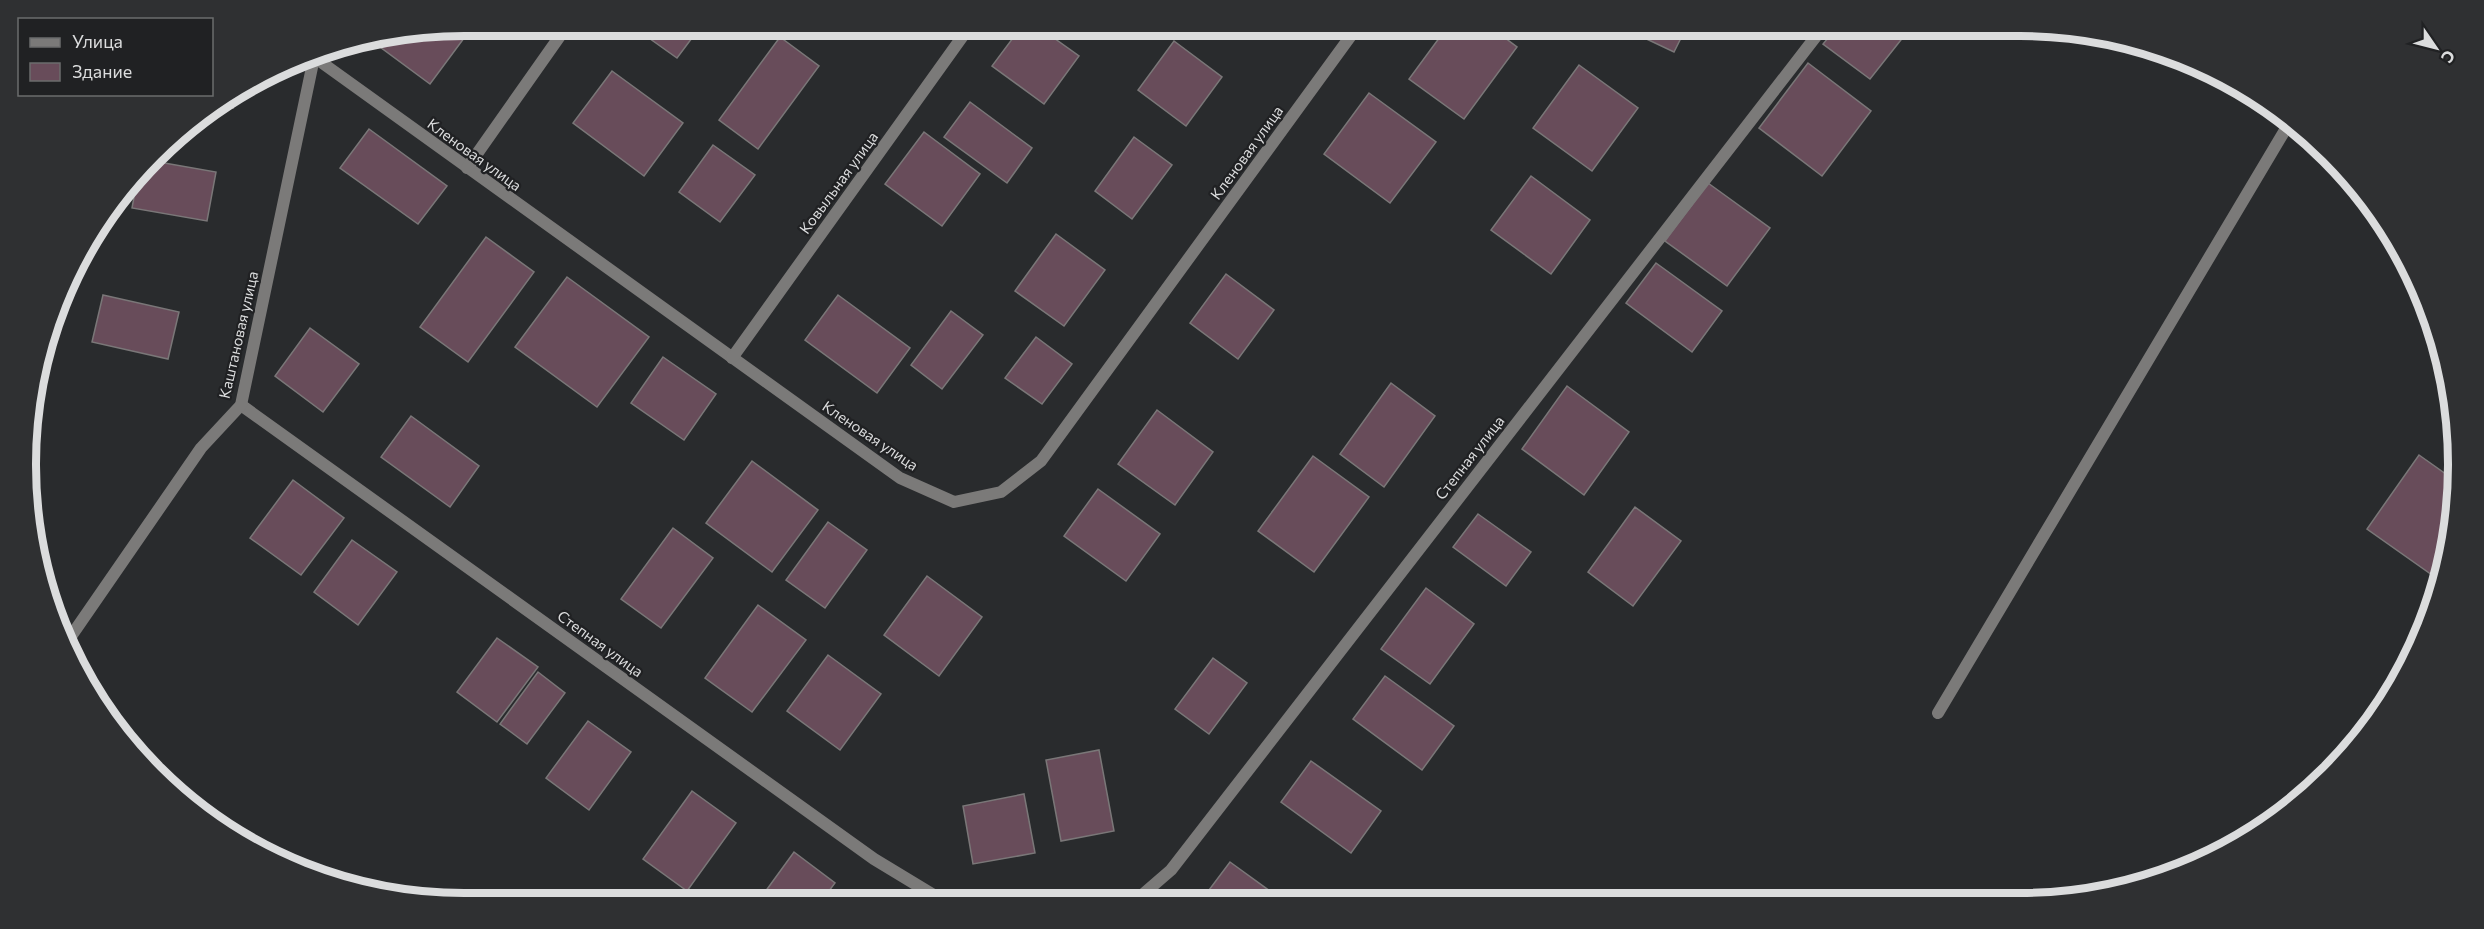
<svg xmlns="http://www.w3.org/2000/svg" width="2484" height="929" viewBox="0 0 2484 929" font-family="Commissioner,sans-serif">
<rect width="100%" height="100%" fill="#292b2d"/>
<g fill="#684c5a" stroke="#7a7778" stroke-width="1.5">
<path d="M464 26H473L430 84 376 44 379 40Z"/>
<path d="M632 26H701L677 58Z"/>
<path d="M1022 26H1037L1079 56 1044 104 992 66Z"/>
<path d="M1448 26H1489L1517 47 1464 119 1409 79Z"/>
<path d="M1619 26H1687L1674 52Z"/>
<path d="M1838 26H1912L1870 79 1823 44Z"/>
<path d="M780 37 819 66 758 149 719 120Z"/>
<path d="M1174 41 1222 77 1186 126 1138 90Z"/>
<path d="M1808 63 1871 111 1822 176 1759 128Z"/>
<path d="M1579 65 1638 108 1592 171 1533 128Z"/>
<path d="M612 71 683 123 644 176 573 123Z"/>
<path d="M237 90 233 108 217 104Z"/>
<path d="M1369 93 1436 142 1390 203 1324 154Z"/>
<path d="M970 102 1032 148 1007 183 944 137Z"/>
<path d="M369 129 447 186 418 224 340 168Z"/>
<path d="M924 132 980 174 942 226 885 184Z"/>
<path d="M1134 137 1172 165 1132 219 1095 191Z"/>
<path d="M713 145 755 175 720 222 679 192Z"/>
<path d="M153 161 216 172 207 221 132 208 137 181Z"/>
<path d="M1531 176 1590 220 1551 274 1491 230Z"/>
<path d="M1708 183 1770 228 1727 286 1665 241Z"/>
<path d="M1056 234 1105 270 1064 326 1015 291Z"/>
<path d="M486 237 534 272 468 362 420 327Z"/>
<path d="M1656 263 1722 311 1692 352 1626 303Z"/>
<path d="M1226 274 1274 310 1238 359 1190 323Z"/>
<path d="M567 277 649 337 597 407 515 347Z"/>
<path d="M103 295 179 312 168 359 92 342Z"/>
<path d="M838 295 910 348 877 393 805 340Z"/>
<path d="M951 311 983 335 942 389 911 365Z"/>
<path d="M310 328 359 364 323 412 275 376Z"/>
<path d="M1036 337 1072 364 1042 404 1005 378Z"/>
<path d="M663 357 716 394 684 440 631 403Z"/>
<path d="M1391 383 1435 416 1384 487 1340 454Z"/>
<path d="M1567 386 1629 432 1584 495 1522 449Z"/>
<path d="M1157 410 1213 452 1175 505 1118 464Z"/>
<path d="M411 416 479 466 450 507 381 457Z"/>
<path d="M2419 455 2457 482 2449 493 2457 499 2442 582 2367 529Z"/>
<path d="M1313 456 1369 497 1314 572 1258 531Z"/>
<path d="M752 461 818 510 772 572 706 523Z"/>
<path d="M293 480 344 518 301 575 250 538Z"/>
<path d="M1098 489 1160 534 1126 581 1064 536Z"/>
<path d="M1635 507 1681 541 1633 606 1588 572Z"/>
<path d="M1478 514 1531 552 1506 586 1453 547Z"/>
<path d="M828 522 867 550 825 608 786 580Z"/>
<path d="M673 528 713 558 661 628 621 599Z"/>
<path d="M352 540 397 572 358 625 314 592Z"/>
<path d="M927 576 982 617 939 676 884 635Z"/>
<path d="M1426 588 1474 624 1430 684 1381 649Z"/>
<path d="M758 605 806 640 752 712 705 678Z"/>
<path d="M497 638 538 667 497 722 457 692Z"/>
<path d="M828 655 881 694 840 750 787 711Z"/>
<path d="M1213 658 1247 683 1209 734 1175 709Z"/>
<path d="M538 672 565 693 527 744 500 724Z"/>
<path d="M1385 676 1454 726 1422 770 1353 719Z"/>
<path d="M588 721 631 752 589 810 546 778Z"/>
<path d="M1099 750 1114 831 1061 841 1046 760Z"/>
<path d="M1311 761 1381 811 1351 853 1281 802Z"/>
<path d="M692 791 736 823 687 891 643 859Z"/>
<path d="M1024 794 1035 853 973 864 963 806Z"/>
<path d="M794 852 835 883 820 903H757Z"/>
<path d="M1230 862 1285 902H1200Z"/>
</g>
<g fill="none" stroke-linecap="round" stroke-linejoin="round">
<path stroke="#7b7a79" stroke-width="12" d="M1938 713 2291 120"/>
<g stroke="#7b7a79" stroke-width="12">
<path d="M314 57 900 478 954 502 1001 492 1041 461 1358 26"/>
<path d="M467 168 567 26"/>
<path d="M732 358 970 26"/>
<path d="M241 405 874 859 945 902"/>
<path d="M65 645 201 448 241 405 315 53"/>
<path d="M1134 902 1171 870 1824 26"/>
</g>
</g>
<g text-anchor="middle" stroke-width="4.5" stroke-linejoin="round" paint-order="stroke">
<g font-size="15" fill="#dbdcdd" stroke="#202123">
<text transform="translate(1247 153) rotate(-54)" y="5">Кленовая улица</text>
<text transform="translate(474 155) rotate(36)" y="5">Кленовая улица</text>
<text transform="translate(839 183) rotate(-54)" y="5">Ковыльная улица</text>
<text transform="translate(239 335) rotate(-77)" y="5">Каштановая улица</text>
<text transform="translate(870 436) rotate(34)" y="5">Кленовая улица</text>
<text transform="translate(1470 458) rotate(-52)" y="5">Степная улица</text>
<text transform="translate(600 644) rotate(36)" y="5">Степная улица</text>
</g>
</g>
<path d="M0 0H2484V929H0ZM464 36H2020A428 428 0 0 1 2448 464V465A428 428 0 0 1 2020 893H464A428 428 0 0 1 36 465V464A428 428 0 0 1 464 36Z" fill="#2f3032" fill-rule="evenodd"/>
<path fill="none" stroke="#dbdcdd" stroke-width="8" d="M464 36H2020A428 428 0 0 1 2448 464V465A428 428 0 0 1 2020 893H464A428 428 0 0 1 36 465V464A428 428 0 0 1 464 36Z"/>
<rect x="18" y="18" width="195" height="78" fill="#202123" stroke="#6b6c6d" stroke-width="1.5"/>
<rect x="30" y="38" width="30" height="9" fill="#7b7a79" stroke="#6b6c6d" stroke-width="1.5"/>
<text x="72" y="48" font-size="18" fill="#dbdcdd">Улица</text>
<rect x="30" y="63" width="30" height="18" fill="#684c5a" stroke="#6b6c6d" stroke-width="1.5"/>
<text x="72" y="78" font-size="18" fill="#dbdcdd">Здание</text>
<g transform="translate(2436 48) rotate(125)" stroke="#202123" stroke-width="4.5" paint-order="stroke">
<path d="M0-4.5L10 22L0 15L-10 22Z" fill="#dbdcdd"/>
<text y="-9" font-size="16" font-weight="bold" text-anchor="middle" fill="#dbdcdd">С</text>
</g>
</svg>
